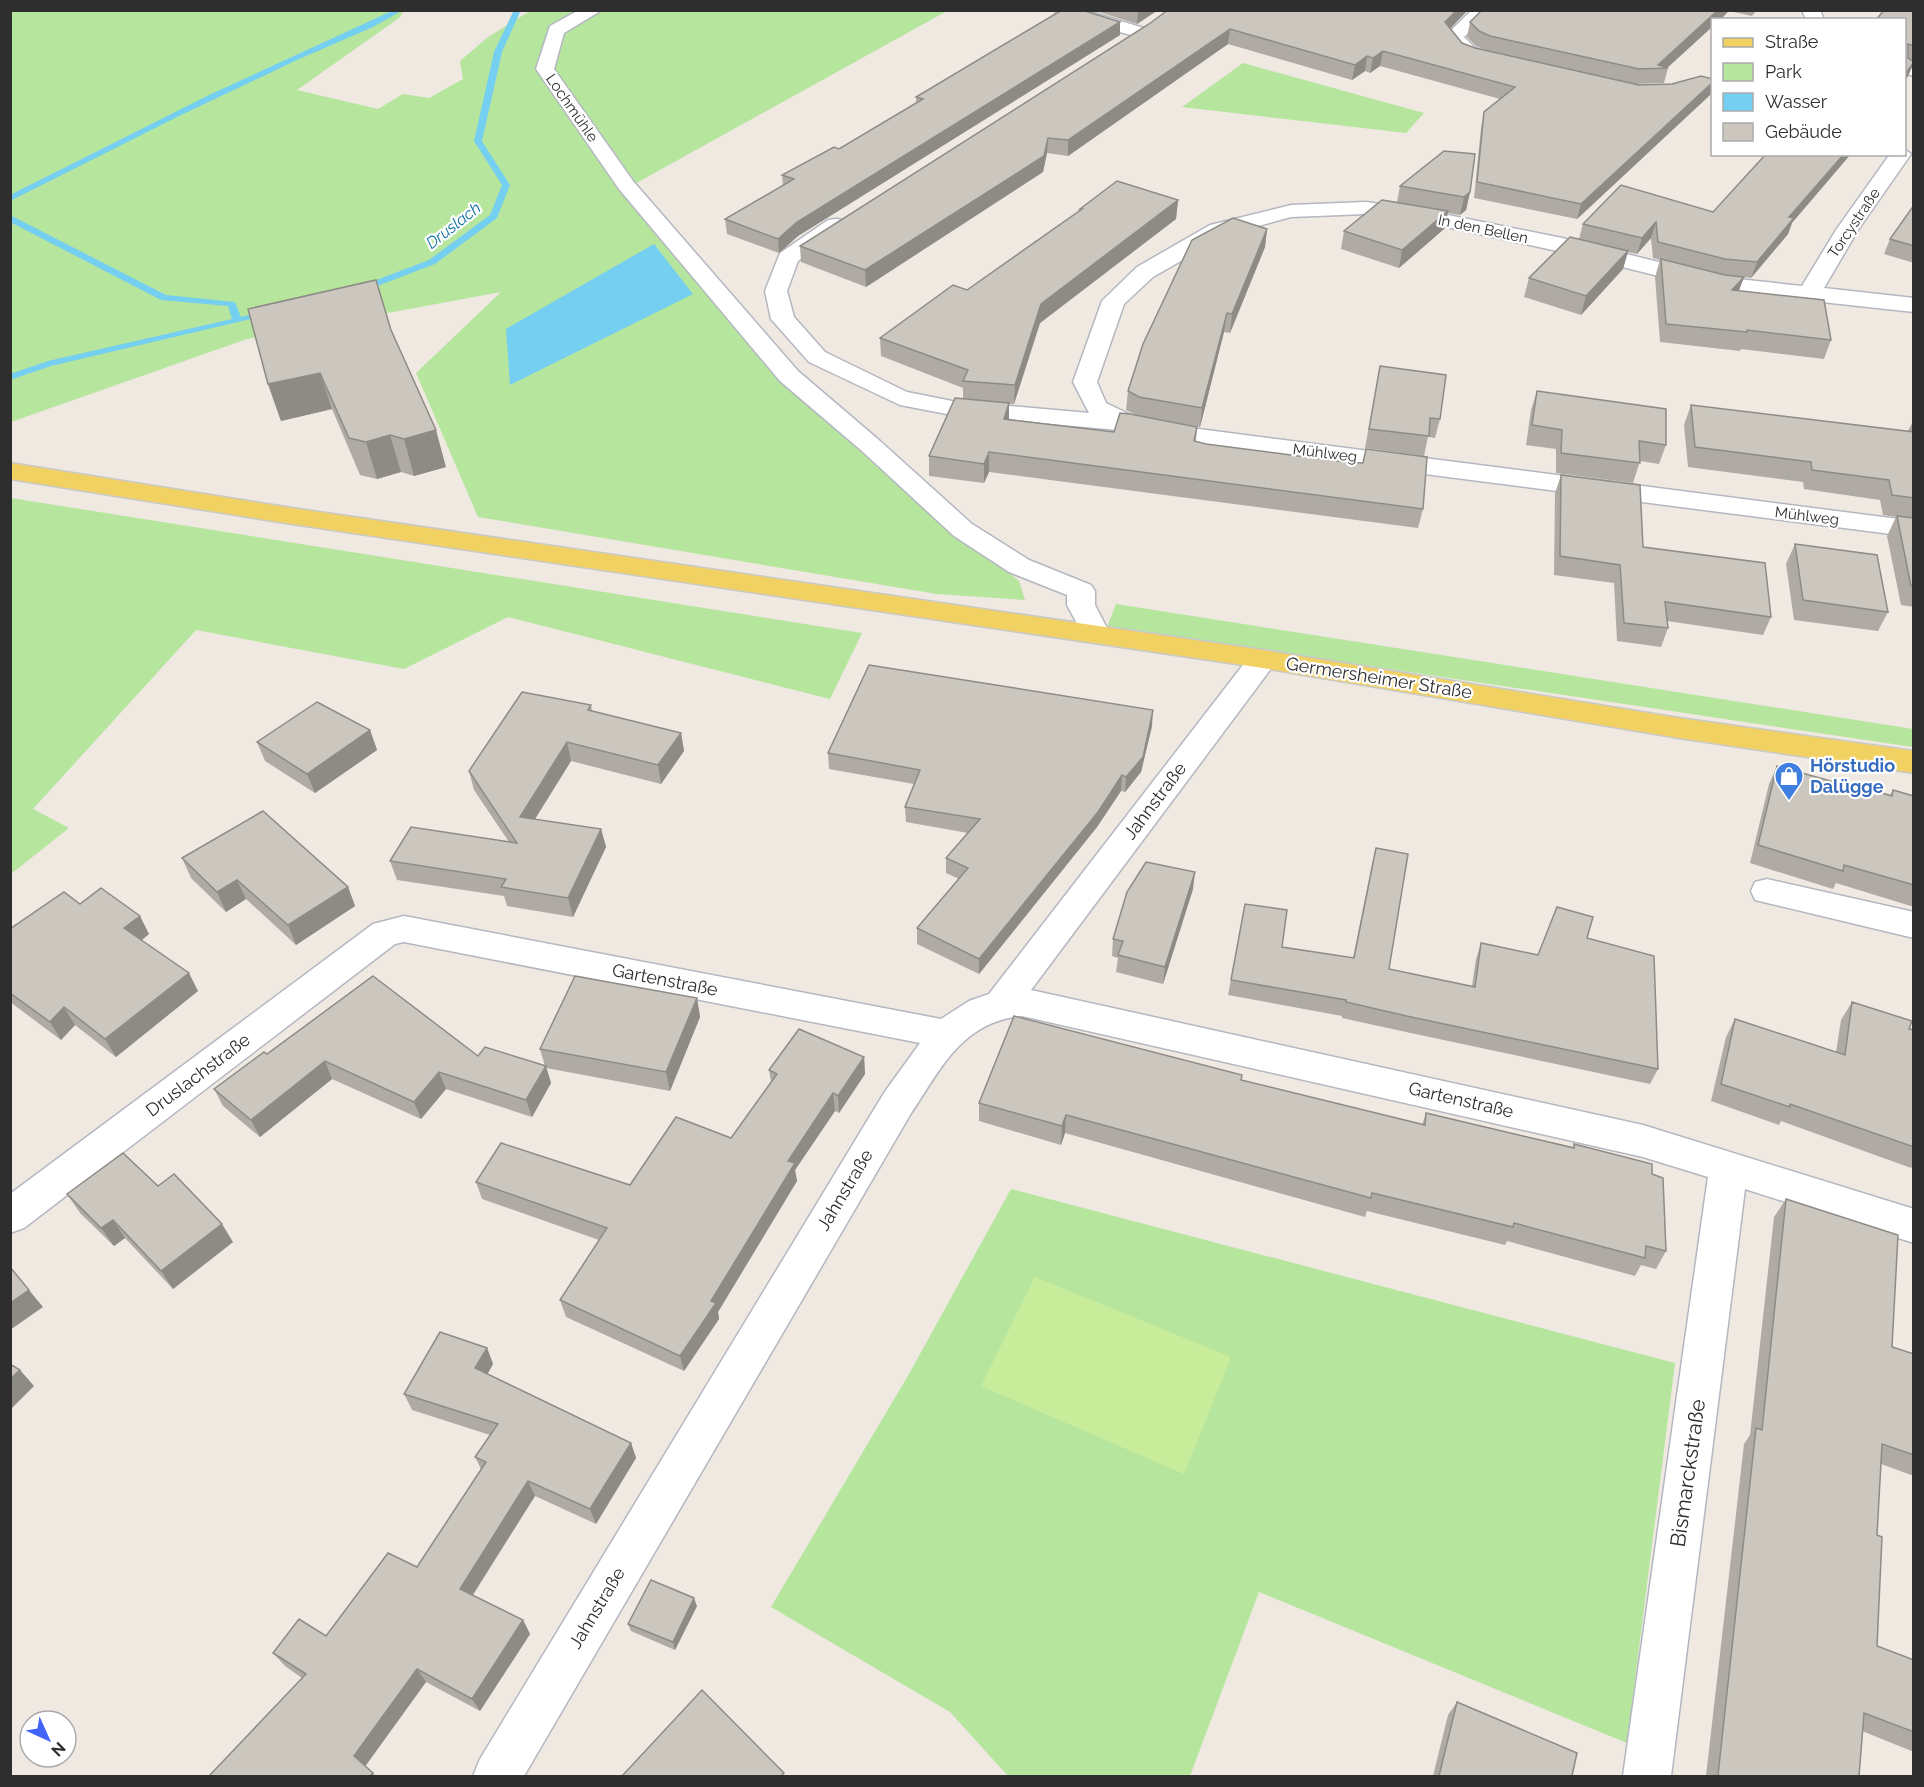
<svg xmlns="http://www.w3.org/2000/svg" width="1924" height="1787" viewBox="0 0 1924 1787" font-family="Raleway,sans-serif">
<rect width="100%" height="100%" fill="#efe9e1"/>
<g fill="#b6e59e">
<path d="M10 11H404L399 18 297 90 378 109 403 94 429 98 463 79 460 61 488 37 530 11H947L631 186 609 173 788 388 1019 581 1025 600 937 594 478 517 416 373 501 292 247 339 11 422Z"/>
<path d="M1243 63 1424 113 1406 133 1182 107Z"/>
<path d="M11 498 862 633 830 699 508 617 404 669 196 630 33 809 69 828 11 874Z"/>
<path d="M1116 604 1913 729V747L1107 627Z"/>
<path d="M1011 1189 1675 1363 1627 1743 1259 1592 1190 1776H1008L950 1712 771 1607 909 1374Z"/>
</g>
<path fill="#c9ec9a" d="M1035 1277 1231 1357 1184 1474 981 1386Z"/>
<path fill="#75cff0" d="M654 244 693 294 510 385 506 329Z"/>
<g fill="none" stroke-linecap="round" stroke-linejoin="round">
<g fill="#75cff0" fill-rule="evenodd">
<path d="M394 10H403L373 27 297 60 181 115 10 201V195L209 95Z"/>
<path d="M514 10H521L502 52 482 141 510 185 497 218 435 264 364 291H358V287L429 260 490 215 502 185 474 141 494 52Z"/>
<path d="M10 215 166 295 235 302 241 317 267 311 272 314 51 366 10 380V374L48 361 232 319 228 306 161 300 10 222Z"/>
</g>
<g stroke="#b4b7c1" stroke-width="3">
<g id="minor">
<path d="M579 10H602L564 33 554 69 633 181 798 371 880 441 972 524 1029 560 1091 585 1095 591V605L1110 634 1106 640 1096 643 1086 640 1067 605V595L1009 572 954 536 862 451 780 381 619 189 536 69 550 26Z"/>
<path d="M1054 10H1084L1147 29 1150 33 1147 37 1141 38 1057 14Z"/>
<path d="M1472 10H1492L1464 37 1475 48 1494 55 1496 59 1494 63C1474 68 1454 52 1444 37Z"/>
<path d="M1802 10H1820L1824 20H1806Z"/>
<path d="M1904 61 1914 64V76L1904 73Z"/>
<path d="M1904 149 1911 154 1858 230 1824 288 1914 298V312L1719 291 1562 252 1428 223 1366 214 1291 217 1226 235 1153 277 1124 304 1097 382 1106 403 1137 418 1191 428 1914 521V537L1191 444 1129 431 952 415 900 405 809 362 771 319 765 291 780 253 828 220 836 219 844 220 847 225 844 230 798 261 787 291 794 317 825 352 907 392 952 401 1089 413 1073 382 1102 301 1137 267 1210 225 1291 205 1366 202 1428 211 1562 238 1719 277 1802 286 1836 230 1890 154H1904Z"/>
<path d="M1263 650 1273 652 1277 659 1273 666 1031 990 1643 1125 1914 1209V1243L1745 1189 1671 1776H1623L1708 1177 1643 1157 1022 1016C961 1022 941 1069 910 1115L524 1776H473L480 1759 884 1093 920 1043 404 942 395 944 24 1228 10 1233V1194L373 924 404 916 941 1019 969 1001 989 994 1253 652Z"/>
<path d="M1767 879 1914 912V938L1755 900 1751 891 1755 882Z"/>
</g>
</g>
<g stroke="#c9c9c9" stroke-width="3">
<path id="major" d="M10 463 292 508 1263 650 1679 718 1914 751V773L1679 738 1263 668 292 524 10 479Z"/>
</g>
<use href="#minor" fill="#fff" fill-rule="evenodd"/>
<use href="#major" fill="#f2d163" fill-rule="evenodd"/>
</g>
<g fill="#afaba4">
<path d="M1093 10H1158L1137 24Z"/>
<path d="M1468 10 1450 29 1462 43 1475 48 1487 51 1476 46 1467 37 1470 22 1482 10H1757L1752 16 1729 11 1720 20H1713V26L1667 68H1668L1664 83 1635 84 1493 52 1639 85 1672 84 1713 79V86L1710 95 1577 219 1474 198 1481 128 1484 112 1500 99 1380 66 1370 73 1365 71 1352 80 1228 44 1068 156 1047 153 1043 172 866 287 801 262 800 246 1149 24Z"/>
<path d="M1914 10V63L1908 76 1905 81V20Z"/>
<path d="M1120 22V35L798 236 779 253 727 234 725 219 783 186 782 175 839 149 916 103V97Z"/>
<path d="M1400 186 1470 192 1466 210 1460 215 1448 213 1444 229 1399 268 1341 249 1344 231 1397 202Z"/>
<path d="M1178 200 1176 219 1040 323 1014 404H1009V419L1114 432 1136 415 1126 410 1128 391 1267 229 1265 247 1230 333 1224 332 1200 427 1153 419 1197 427 1196 442 1423 509 1418 528 989 472 984 483 929 476V456L963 399V388L881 356 880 338 967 290 1080 211V209Z"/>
<path d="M1914 205V263L1884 254 1890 239Z"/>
<path d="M1713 212 1792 223 1788 234 1751 278 1744 277 1739 291 1831 340 1824 359 1741 349 1740 351 1660 342 1655 277 1660 260 1653 258 1651 238 1637 254 1628 252 1623 269 1581 315 1524 297 1529 278 1579 239 1583 224Z"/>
<path d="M391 330 446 467 414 476 401 472 377 479 360 475 332 409 281 421 268 384Z"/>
<path d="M1380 366 1440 419 1435 438 1428 437 1424 456 1365 448Z"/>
<path d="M1537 391 1666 445 1659 464 1640 461 1633 483 1556 473V449L1526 445 1531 410Z"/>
<path d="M1691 405 1908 431 1913 421H1914V607L1901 605 1887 536 1896 517 1883 515 1880 500 1804 489 1803 482 1688 467 1684 425Z"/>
<path d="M1561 475 1643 547 1771 617 1763 635 1667 621 1668 628 1661 647 1617 641 1614 583 1554 575 1555 493Z"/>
<path d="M1795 544 1888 612 1878 631 1794 620 1786 564Z"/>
<path d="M591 705 592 711 681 733 684 751 661 784 571 761 535 819 601 829 606 847 573 917 507 906 504 896 397 880 390 861 509 842 474 790 469 771Z"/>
<path d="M1152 726 1141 772 1125 792 1121 791 1097 827 979 974 917 944V928L959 879 946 873V858L968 833 906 822 905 807 914 784 829 769 828 753Z"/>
<path d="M370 730 377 750 315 793 265 761 257 742Z"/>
<path d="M1777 766 1858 789 1859 786 1890 795 1893 790 1914 796V907L1836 883 1833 889 1750 863 1769 784Z"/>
<path d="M1376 848 1389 969 1472 986 1476 959 1481 943 1538 955 1587 938 1658 1069 1650 1084 1406 1032 1342 1018V1016L1228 995 1245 904 1282 947 1353 958 1372 864Z"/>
<path d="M182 858 348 887 355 906 296 945 246 899 226 912 191 878Z"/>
<path d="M1193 889 1163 984 1116 972 1118 958 1112 956 1113 939Z"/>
<path d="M80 904 149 934 142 940 198 991 116 1057 75 1025 61 1040 10 1002V929Z"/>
<path d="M697 998 700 1017 670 1091 546 1068 551 1083 532 1117 446 1089 421 1119 332 1079 260 1137 223 1106 214 1089 267 1054 478 1056 545 1066 540 1049Z"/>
<path d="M1852 1002 1914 1030V1164L1911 1168 1781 1121 1779 1125 1711 1101 1726 1037 1735 1019 1836 1052 1841 1020Z"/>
<path d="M864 1057 865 1074 839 1113 835 1111 795 1170 797 1181 718 1312 719 1319 684 1371 566 1317 560 1300 599 1240 482 1199 476 1182 630 1185 731 1138 771 1082 769 1070Z"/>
<path d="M1241 1080 1422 1125 1426 1113 1573 1147 1574 1144 1652 1174 1666 1251 1656 1269 1641 1265 1635 1276 1507 1241 1505 1245 1367 1211 1365 1217 1065 1133 1061 1145 979 1121V1103Z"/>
<path d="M158 1186 233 1242 173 1289 125 1238 114 1246 80 1213 67 1194Z"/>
<path d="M1786 1199 1892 1347 1914 1354V1476L1881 1464 1877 1535V1646L1914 1660V1752L1862 1731 1859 1776H1706L1744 1444 1750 1435 1774 1217Z"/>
<path d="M487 1348 493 1364 487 1374 631 1443 636 1458 596 1524 535 1496 473 1595 523 1620 530 1634 480 1711 426 1682 365 1766 376 1776H209L302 1678 285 1666 273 1653 326 1636 417 1567 481 1469 475 1457 490 1435 412 1410 404 1394Z"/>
<path d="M697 1606 675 1650 631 1631 628 1624Z"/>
<path d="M1457 1702 1572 1776H1433L1448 1715Z"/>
</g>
<g fill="#8e8b86">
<path d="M1138 10H1158L1137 24Z"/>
<path d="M1457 10H1468L1442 37 1445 22Z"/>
<path d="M1718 10H1729L1720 20H1713V26L1667 68 1658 65Z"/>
<path d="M1120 22V35L798 236 779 253 778 239 797 222Z"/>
<path d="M1230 29 1228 44 1068 156V140Z"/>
<path d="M1383 51 1380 66 1370 73 1373 58Z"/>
<path d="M1367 56 1365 71 1352 80 1355 65Z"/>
<path d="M1914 62 1908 76 1905 81V74Z"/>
<path d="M1713 82V86L1710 95 1577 219 1581 204Z"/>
<path d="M1048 138 1047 153 1043 172 866 287 865 270Z"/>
<path d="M1844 154H1851L1792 223 1788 234 1751 278 1757 262 1789 217Z"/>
<path d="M1470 192 1466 210 1460 215 1464 197Z"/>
<path d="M1178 200 1176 219 1040 323 1014 404 1015 385 1041 304Z"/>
<path d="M1448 211 1444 229 1399 268 1402 250Z"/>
<path d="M1656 222 1651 238 1637 254 1642 238Z"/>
<path d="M1267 229 1265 247 1230 333 1232 314Z"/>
<path d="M1628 251 1623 269 1581 315 1586 296Z"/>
<path d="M1744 277 1737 295 1732 290Z"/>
<path d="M1227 313 1224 332 1200 427 1202 408Z"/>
<path d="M320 373 332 409 281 421 268 384Z"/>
<path d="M1009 403V422L1004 419Z"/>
<path d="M436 430 446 467 414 476 404 439Z"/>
<path d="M390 435 401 472 377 479 366 442Z"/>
<path d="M989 452V472L984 483V464Z"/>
<path d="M1153 710 1152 726 1141 772 1125 792 1126 777Z"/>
<path d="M370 730 377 750 315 793 307 774Z"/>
<path d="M681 733 684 751 661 784 658 765Z"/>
<path d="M567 742 571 761 525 835 520 817Z"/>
<path d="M1122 775 1121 791 1097 827 979 974V959Z"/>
<path d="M601 829 606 847 573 917 568 898Z"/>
<path d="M1195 872 1193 889 1163 984 1165 967Z"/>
<path d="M237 880 246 899 226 912 217 892Z"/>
<path d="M348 887 355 906 296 945 288 925Z"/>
<path d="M140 916 149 934 134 946 124 928Z"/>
<path d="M189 973 198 991 116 1057 105 1039Z"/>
<path d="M697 998 700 1017 670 1091 666 1072Z"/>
<path d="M64 1007 75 1025 61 1040 50 1022Z"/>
<path d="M864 1057 865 1074 839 1113 838 1096Z"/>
<path d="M325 1061 332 1079 260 1137 251 1120Z"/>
<path d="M546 1066 551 1083 532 1117 526 1100Z"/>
<path d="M439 1072 446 1089 421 1119 414 1102Z"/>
<path d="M833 1093 835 1111 795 1170 797 1181 718 1312 719 1319 684 1371 680 1356 788 1161Z"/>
<path d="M1066 1115 1065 1133 1061 1145 1062 1126Z"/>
<path d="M113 1220 125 1238 114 1246 101 1228Z"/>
<path d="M222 1224 233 1242 173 1289 161 1271Z"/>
<path d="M29 1290 43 1307 10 1330V1303Z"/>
<path d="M487 1348 493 1364 482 1384 475 1368Z"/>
<path d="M20 1370 34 1386 10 1410V1379Z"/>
<path d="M631 1443 636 1458 596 1524 590 1509Z"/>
<path d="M528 1481 535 1496 468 1602 460 1589Z"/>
<path d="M694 1598 697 1606 675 1650 673 1642Z"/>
<path d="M523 1620 530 1634 480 1711 472 1699Z"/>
<path d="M417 1669 426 1682 364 1768 354 1756Z"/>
</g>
<g fill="#cbc7bf" stroke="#8e8b86" stroke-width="1.5">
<path d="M1062 10H1082L1120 22 797 222 778 239 725 219 794 179 782 175 834 147 839 149 923 99 916 97Z"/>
<path d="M1168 10H1457L1445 22 1462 43 1475 48 1639 85 1672 84 1701 76 1713 79V82L1581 204 1477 182 1484 112 1515 87 1383 51 1373 58 1367 56 1355 65 1230 29 1068 140 1048 138 1044 156 865 270 800 246 1149 24Z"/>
<path d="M1482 10H1718L1658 65 1668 68 1639 69 1490 36 1479 31 1470 22Z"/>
<path d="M1884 10H1914V46L1908 44V58L1914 62 1905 74V20H1876Z"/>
<path d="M1444 151 1475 154 1470 192 1464 197 1400 186Z"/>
<path d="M1766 154H1844L1789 217 1794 218 1757 262 1725 259 1658 242 1656 222 1642 238 1583 224 1621 185 1713 212Z"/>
<path d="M1117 181 1178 200 1041 304 1015 385 963 381 968 370 880 338 953 285 967 290 1082 209H1080Z"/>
<path d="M1382 200 1448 211 1402 250 1344 231Z"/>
<path d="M1914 205V246L1890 239Z"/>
<path d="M1233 218 1267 229 1232 314 1227 313 1202 408 1139 397 1128 391 1143 344 1192 240Z"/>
<path d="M1570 237 1628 251 1586 296 1529 278Z"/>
<path d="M1661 259 1725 275 1744 277 1732 290 1824 300 1831 340 1747 330V332L1666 324Z"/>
<path d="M376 280 391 330 436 430 404 439 390 435 366 442 349 438 320 373 268 384 248 309Z"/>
<path d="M1380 366 1446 375 1440 419 1430 418 1429 436 1369 429Z"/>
<path d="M1537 391 1666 409V445L1639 441 1640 463 1561 453 1562 430 1532 425Z"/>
<path d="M955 398 1009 403 1004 419 1114 432 1120 413 1130 414 1197 427 1194 441 1206 444 1345 462 1363 463 1366 449 1427 457 1423 509 989 452 984 464 929 456Z"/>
<path d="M1691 405 1914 432V498L1892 495 1889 480 1812 470 1811 462 1695 447Z"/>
<path d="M1561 475 1640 485 1643 547 1765 563 1771 617 1665 602 1668 628 1624 623 1620 565 1560 556Z"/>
<path d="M1897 516 1914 518V586H1911Z"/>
<path d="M1795 544 1877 555 1888 612 1803 600Z"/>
<path d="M869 665 1153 710 1143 757 1126 777 1122 775 1098 812 979 959 917 928 968 868 946 858 980 819 905 807 920 770 828 753Z"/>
<path d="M522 692 591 705 588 710 681 733 658 765 567 742 520 817 601 829 568 898 501 887 506 879 390 861 411 827 517 843 469 771Z"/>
<path d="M317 702 370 730 307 774 257 742Z"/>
<path d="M1777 766 1859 789V786L1892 796 1893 790 1914 796V885L1844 865 1843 871 1758 845Z"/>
<path d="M263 811 348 887 288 925 237 880 217 892 182 858Z"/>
<path d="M1376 848 1408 854 1389 969 1475 987 1481 943 1538 955 1557 907 1593 917 1587 938 1654 956 1658 1069 1411 1017 1346 1002V1000L1231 980 1245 904 1287 910 1282 947 1354 958Z"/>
<path d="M1146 862 1195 872 1165 967 1118 955 1123 941 1113 939 1127 892Z"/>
<path d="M101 888 140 916 124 928 189 973 105 1039 64 1007 50 1022 10 993V929L64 892 80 904Z"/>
<path d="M373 976 478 1056 485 1047 546 1066 526 1100 439 1072 414 1102 325 1061 251 1120 214 1089 264 1052 267 1054Z"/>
<path d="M575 976 697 998 666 1072 540 1049Z"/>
<path d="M1852 1002 1912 1021 1909 1029 1914 1030V1147L1790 1104V1107L1721 1084 1735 1019 1845 1055Z"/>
<path d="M1014 1016 1242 1075 1241 1080 1425 1125 1426 1113 1574 1148V1144L1652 1164V1174L1663 1178 1666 1251 1646 1246 1645 1258 1514 1223 1513 1227 1372 1193 1371 1198 1066 1115 1062 1126 979 1103Z"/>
<path d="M799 1029 864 1057 838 1096 833 1093 788 1161 795 1163 711 1301 716 1303 680 1356 560 1300 607 1228 476 1182 501 1143 630 1185 676 1117 731 1138 777 1074 769 1070Z"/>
<path d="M123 1153 158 1186 174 1174 222 1224 161 1271 113 1220 101 1228 67 1194Z"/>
<path d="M1786 1199 1898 1235 1892 1347 1914 1354V1455L1882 1444 1877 1535 1882 1537 1877 1646 1914 1660V1732L1864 1713 1859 1776H1721L1718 1775 1756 1428 1762 1430Z"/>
<path d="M10 1267 29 1290 10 1303Z"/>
<path d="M440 1332 487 1348 475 1368 631 1443 590 1509 528 1481 460 1589 523 1620 472 1699 417 1669 354 1756 373 1773 370 1776H209L306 1674 273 1653 299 1619 326 1636 388 1553 417 1567 486 1462 475 1457 498 1424 404 1394Z"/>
<path d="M10 1364 20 1370 10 1379Z"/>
<path d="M651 1580 694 1598 673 1642 628 1624Z"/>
<path d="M702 1690 784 1773 781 1776H622Z"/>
<path d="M1457 1702 1577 1753 1572 1776H1439Z"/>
</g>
<defs>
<g id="shop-pin" transform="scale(1.5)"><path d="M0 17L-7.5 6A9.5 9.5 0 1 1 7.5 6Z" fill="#3f7fe0" stroke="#fff"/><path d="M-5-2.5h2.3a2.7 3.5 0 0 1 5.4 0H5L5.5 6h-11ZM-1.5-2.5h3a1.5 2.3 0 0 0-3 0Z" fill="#fff"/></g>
</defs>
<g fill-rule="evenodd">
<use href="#shop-pin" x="1789" y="776"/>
</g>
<g text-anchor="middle" stroke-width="4.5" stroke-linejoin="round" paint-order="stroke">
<g font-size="15" fill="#2e2e2e" stroke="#fff">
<text transform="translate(572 108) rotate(55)" y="5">Lochmühle</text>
<text transform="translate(1854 223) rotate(-56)" y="5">Torcystraße</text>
<text transform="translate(1483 229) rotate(12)" y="5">In den Bellen</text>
<text transform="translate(1325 453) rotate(7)" y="5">Mühlweg</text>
<text transform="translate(1807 516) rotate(7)" y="5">Mühlweg</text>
</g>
<g font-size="16" font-style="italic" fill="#0d6fa3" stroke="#fff">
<text transform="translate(453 225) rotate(-38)" y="6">Druslach</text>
</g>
<g font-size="18" fill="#2e2e2e" stroke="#fff">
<text transform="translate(1379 678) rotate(9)" y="6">Germersheimer Straße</text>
<text transform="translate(1155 801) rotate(-53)" y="6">Jahnstraße</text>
<text transform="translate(665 980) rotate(11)" y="6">Gartenstraße</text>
<text transform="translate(198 1075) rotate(-37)" y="6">Druslachstraße</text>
<text transform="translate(1461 1100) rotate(13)" y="6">Gartenstraße</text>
<text transform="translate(845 1190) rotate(-59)" y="6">Jahnstraße</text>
<text transform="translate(597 1608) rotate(-59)" y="6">Jahnstraße</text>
</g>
<g font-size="18" font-weight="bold" fill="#366cbe" stroke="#fff" text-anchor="start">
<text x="1810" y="772">Hörstudio<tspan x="1810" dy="21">Dalügge</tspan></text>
</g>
<g font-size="21" fill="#2e2e2e" stroke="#fff">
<text transform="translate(1688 1473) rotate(-82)" y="7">Bismarckstraße</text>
</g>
</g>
<rect width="1924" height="1787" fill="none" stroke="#2e2e2e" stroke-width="24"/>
<rect x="1711" y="18" width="195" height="138" fill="#ffffff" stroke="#ababab" stroke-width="1.5"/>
<rect x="1723" y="38" width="30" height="9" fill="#f2d163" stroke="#ababab" stroke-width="1.5"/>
<text x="1765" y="48" font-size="18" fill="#2e2e2e">Straße</text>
<rect x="1723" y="63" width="30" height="18" fill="#b6e59e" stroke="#ababab" stroke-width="1.5"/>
<text x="1765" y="78" font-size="18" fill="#2e2e2e">Park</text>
<rect x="1723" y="93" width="30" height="18" fill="#75cff0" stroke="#ababab" stroke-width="1.5"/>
<text x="1765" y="108" font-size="18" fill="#2e2e2e">Wasser</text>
<rect x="1723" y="123" width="30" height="18" fill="#cbc7bf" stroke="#ababab" stroke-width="1.5"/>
<text x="1765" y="138" font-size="18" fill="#2e2e2e">Gebäude</text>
<g transform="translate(48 1739) rotate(135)"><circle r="28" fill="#ffffff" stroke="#ababab" stroke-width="1.5"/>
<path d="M0-4.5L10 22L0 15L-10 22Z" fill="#4264fb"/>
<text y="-9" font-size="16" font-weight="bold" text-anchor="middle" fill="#2e2e2e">N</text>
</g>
</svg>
